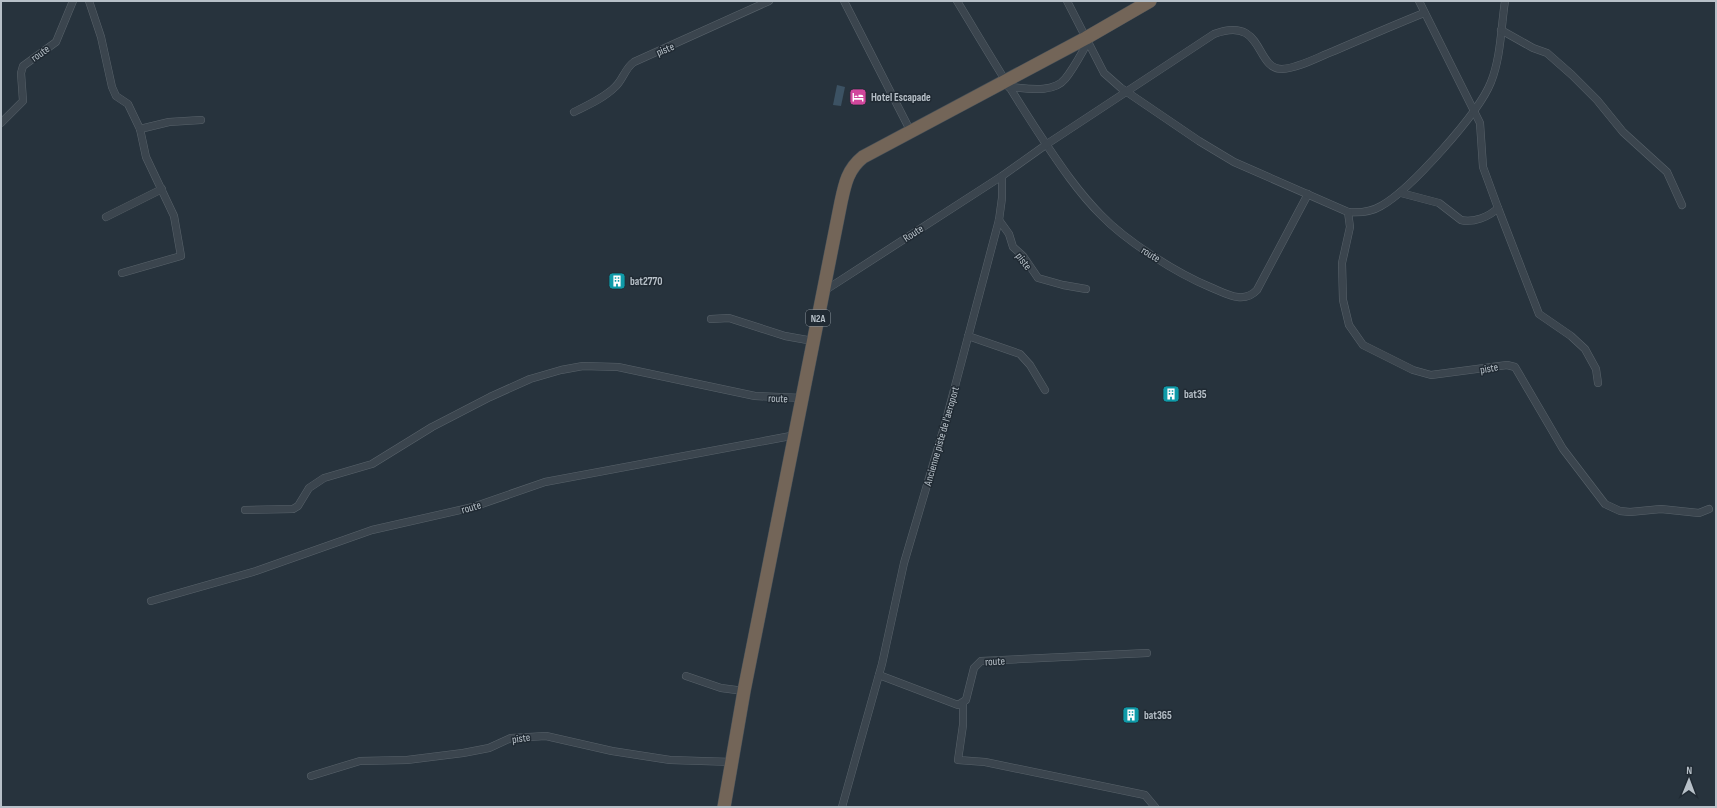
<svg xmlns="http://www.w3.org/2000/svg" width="1717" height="808" viewBox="0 0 1717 808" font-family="'Sofia Sans Condensed',sans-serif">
<rect width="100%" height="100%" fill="#27333d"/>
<path fill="#3c5263" d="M837 85 845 87 841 106 833 105Z"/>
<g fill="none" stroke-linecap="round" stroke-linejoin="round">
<g stroke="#59636b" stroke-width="8">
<g id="street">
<path d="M89 1 101 37 112 87 116 96 128 104 140 129 146 157 174 216 181 256 122 273"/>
<path d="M844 1 911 132"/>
<path d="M957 1C985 47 1012 93 1042 138 1060 165 1078 192 1101 215 1126 241 1176 273 1210 287 1225 293 1243 305 1257 290L1308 194"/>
<path d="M1067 1 1104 73 1121 88 1199 141 1234 162 1348 212C1360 213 1371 212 1381 206 1410 190 1479 113 1491 82 1501 57 1501 27 1505 1"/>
<path d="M1501 30 1533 48 1547 53 1572 75 1597 100 1623 132 1667 172 1682 205"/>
<path d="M1009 87C1025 88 1053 94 1065 79 1074 68 1081 54 1088 42"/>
<path d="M574 112C588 105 604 98 615 87 623 80 625 68 634 62L769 1"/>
<path d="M1 123 23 101 21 73 23 66 56 42 73 1"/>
<path d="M140 129 169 122 201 120"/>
<path d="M1401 193 1439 203 1461 220C1473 223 1489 217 1498 208L1483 167 1480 123 1419 1"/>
<path d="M1498 208 1539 314 1571 336 1585 349 1596 369 1598 383"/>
<path d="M1348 212 1350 227 1342 263 1343 300 1349 325 1363 345 1413 370 1431 375 1507 365 1515 367 1563 449 1605 504 1620 511 1630 512 1661 509 1699 513 1709 509"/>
<path d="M106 217 162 189"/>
<path d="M999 220 1009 234 1013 247 1023 256 1038 278 1063 285 1086 289"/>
<path d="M824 291 1002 176"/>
<path d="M711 319 729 318 785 336 813 341"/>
<path d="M968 336 1020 354 1030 365 1045 390"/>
<path d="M245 510 293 509 298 506 309 488 324 478 372 464 432 427 490 397 530 379 561 370 583 366 618 367 755 396 803 398"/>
<path d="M151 601 256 571 372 530 473 507 545 482 796 435"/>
<path d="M879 675 958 705 966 700 974 668 981 661 1147 653"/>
<path d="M686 676 721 688 744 691"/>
<path d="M963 704V725L958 760 985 762 1145 795 1155 807"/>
<path d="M311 776 360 761 407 760 463 753 489 748 511 738 546 736 612 751 670 760 733 762"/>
<path d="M842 807 882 664 904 563 945 424 999 220 1002 198V176L1047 144 1214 34C1265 15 1254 69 1282 69 1299 68 1318 57 1334 51 1364 38 1394 25 1424 13"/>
</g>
</g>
<g stroke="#465058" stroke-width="14">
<path id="highway" d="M724 807 744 691 841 202C845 183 848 169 863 157L1086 38 1150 1"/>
</g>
<use href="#street" stroke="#3b454e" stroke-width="7"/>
<use href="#highway" stroke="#736558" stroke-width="13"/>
</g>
<defs>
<g id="hotel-square" transform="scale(0.9)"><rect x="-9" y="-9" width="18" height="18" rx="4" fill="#d1479c" stroke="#202a33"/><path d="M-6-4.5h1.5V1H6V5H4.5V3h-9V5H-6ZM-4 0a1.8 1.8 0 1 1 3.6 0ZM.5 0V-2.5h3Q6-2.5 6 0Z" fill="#fff"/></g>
<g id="building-square" transform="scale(0.9)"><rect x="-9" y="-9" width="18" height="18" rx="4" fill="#0f9aa8" stroke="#202a33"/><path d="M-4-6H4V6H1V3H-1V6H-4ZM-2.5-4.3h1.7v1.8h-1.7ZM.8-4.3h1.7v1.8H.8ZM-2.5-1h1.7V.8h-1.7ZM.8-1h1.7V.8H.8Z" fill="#fff"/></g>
</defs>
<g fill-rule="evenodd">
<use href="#hotel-square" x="858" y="97"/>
<use href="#building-square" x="617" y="281"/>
<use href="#building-square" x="1171" y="394"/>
<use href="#building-square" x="1131" y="715"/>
</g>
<g text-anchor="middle" stroke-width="3" stroke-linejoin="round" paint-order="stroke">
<rect fill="#202a33" stroke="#8a939b" stroke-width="1" x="806" y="310" width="24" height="16" rx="3"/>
<g font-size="10" font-weight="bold" fill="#b7c0c8">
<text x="818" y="322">N2A</text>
</g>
<g font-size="11" fill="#b7c0c8" stroke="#202a33">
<text transform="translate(665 49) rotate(-23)" y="4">piste</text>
<text transform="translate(40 53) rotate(-36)" y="4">route</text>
<text transform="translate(913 233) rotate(-33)" y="4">Route</text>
<text transform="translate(1151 254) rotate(32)" y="4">route</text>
<text transform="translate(1024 261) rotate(53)" y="4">piste</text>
<text transform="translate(1489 368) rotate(-10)" y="4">piste</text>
<text transform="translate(778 398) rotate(2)" y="4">route</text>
<text transform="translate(941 436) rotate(-74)" y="4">Ancienne piste de l'aeroport</text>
<text transform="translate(471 507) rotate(-16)" y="4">route</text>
<text transform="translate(995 661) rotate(-3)" y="4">route</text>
<text transform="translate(521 738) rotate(-8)" y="4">piste</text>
</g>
<g font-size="11" font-weight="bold" fill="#b7c0c8" stroke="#202a33" text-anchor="start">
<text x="871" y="101">Hotel Escapade</text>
<text x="630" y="285">bat2770</text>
<text x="1184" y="398">bat35</text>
<text x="1144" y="719">bat365</text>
</g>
</g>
<rect width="1717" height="808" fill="none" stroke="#b7c0c8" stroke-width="4"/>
<g transform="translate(1689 780) rotate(1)" stroke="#202a33" stroke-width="3" paint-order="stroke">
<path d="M0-3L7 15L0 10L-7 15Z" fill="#b7c0c8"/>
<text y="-6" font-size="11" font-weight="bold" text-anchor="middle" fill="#b7c0c8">N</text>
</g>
</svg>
